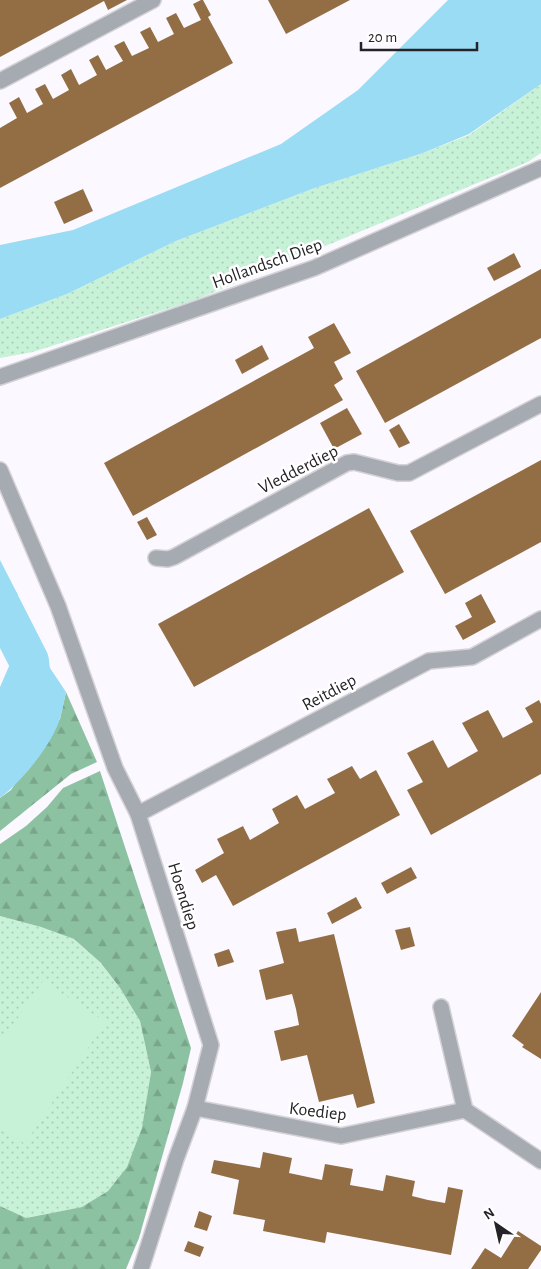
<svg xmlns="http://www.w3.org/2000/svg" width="541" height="1269" viewBox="0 0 541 1269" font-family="'Alegreya Sans',sans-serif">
<defs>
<pattern id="grass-dots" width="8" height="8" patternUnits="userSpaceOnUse" patternTransform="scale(1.25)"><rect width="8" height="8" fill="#c8f2d7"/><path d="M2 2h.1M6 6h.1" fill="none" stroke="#accfb9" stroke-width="1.8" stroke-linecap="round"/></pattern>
<pattern id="forest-firs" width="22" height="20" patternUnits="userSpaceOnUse" patternTransform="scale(1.25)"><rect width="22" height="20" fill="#8cc2a1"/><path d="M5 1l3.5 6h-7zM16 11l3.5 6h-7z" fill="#79a68b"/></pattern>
</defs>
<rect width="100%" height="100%" fill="#fbf9ff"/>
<g fill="url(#grass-dots)">
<path d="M541 84V153L528 162 195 300 33 352 0 358V319L67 294 176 241 312 189 423 153 469 135Z"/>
<path d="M0 916 41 927 74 939 101 963 120 988 140 1021 151 1072 143 1128 127 1167 108 1191 83 1207 25 1218 0 1206Z"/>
</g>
<g fill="url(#forest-firs)">
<path d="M66 692 97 762 71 774 0 831V798L11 790 60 719Z"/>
<path d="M100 771 191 1048 183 1083 139 1238 126 1269H0V1206L26 1218 82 1207 108 1191 127 1167 142 1128 151 1072 140 1021 120 988 101 963 74 939 41 927 0 916V844L26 826 47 807 63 788Z"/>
</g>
<path fill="#c8f2d7" d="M43 981 105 1022 25 1144 0 1127V1044Z"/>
<g fill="#9adcf4">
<path d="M448 0H541V84L469 134 423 153 312 189 176 241 67 294 0 319V245L73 230 281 144 358 90Z"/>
<path d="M0 560 18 595 0 606Z"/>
<path d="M33 628 40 639 46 662 66 692C64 700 63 710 60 718 53 744 21 782 0 798V687L10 664 1 637 21 634Z"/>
</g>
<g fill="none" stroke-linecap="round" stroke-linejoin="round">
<path stroke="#9adcf4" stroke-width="40" d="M0 604 29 661 31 681 21 717 0 731"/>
</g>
<g fill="#936e45">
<path d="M0 0H127L108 10 104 1 0 57Z"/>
<path d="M201 0H203L211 15 208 17 233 63 0 188V128L17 118 9 103 19 97 27 113 43 104 35 89 45 84 53 99 69 90 61 75 71 69 79 85 97 75 89 60 98 55 106 70 123 61 114 46 124 41 132 56 149 48 140 32 150 27 158 42 174 34 166 18 176 13 184 28 201 20 193 4Z"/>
<path d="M268 0H350L286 34Z"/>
<path d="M83 189 93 211 64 224 54 202Z"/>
<path d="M514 253 521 267 494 281 487 268Z"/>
<path d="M541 269V338L385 423 356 371Z"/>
<path d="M334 323 351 353 334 362 343 379 334 385 343 400 133 516 104 463 314 348 308 337Z"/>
<path d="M262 345 269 359 242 374 235 360Z"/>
<path d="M347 408 362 434 334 449 320 423Z"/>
<path d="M399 424 410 443 399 448 389 430Z"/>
<path d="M541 460V542L445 594 410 531Z"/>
<path d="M369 508 404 572 194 687 158 624Z"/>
<path d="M147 517 157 535 147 540 137 522Z"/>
<path d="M481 594 496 622 463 640 455 626 472 617 465 603Z"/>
<path d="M539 700 541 704V774L431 835 407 790 423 782 407 753 433 740 448 768 478 751 462 723 488 710 503 738 533 722 525 708Z"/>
<path d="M352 766 360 779 376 770 400 815 233 906 216 875 202 883 195 870 224 853 217 839 243 826 250 840 279 823 272 809 297 795 305 809 335 793 327 779Z"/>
<path d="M411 867 417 878 387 894 381 883Z"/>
<path d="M356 897 362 908 332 924 327 913Z"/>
<path d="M410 927 415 946 401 950 395 930Z"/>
<path d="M296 928 299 942 334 934 375 1103 357 1108 353 1094 319 1102 307 1055 281 1061 274 1031 299 1025 296 1009 292 994 266 1000 259 970 284 963 276 932Z"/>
<path d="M229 949 234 962 218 967 214 954Z"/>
<path d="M541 992V1059L522 1047 524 1045 512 1036Z"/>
<path d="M263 1152 292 1158 289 1173 322 1180 325 1164 353 1169 350 1185 367 1188 383 1191 386 1175 415 1181 412 1196 428 1200 445 1203 448 1187 463 1190 451 1255 327 1232 325 1243 263 1231 265 1220 233 1214 239 1180 211 1173 214 1160 260 1168Z"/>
<path d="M199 1211 212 1216 207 1231 194 1227Z"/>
<path d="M518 1231 541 1246V1250L528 1269H471L485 1248 501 1258Z"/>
<path d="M188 1241 204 1247 200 1257 184 1251Z"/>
</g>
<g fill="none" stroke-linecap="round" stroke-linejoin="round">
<g stroke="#d4d2d8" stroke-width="18">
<g id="minor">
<path d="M0 81 153 0"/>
<path d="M0 377 314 268 541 168"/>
<path d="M0 470 58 606 115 768 138 814 211 1045 195 1108 176 1159 141 1269"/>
<path d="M156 558 168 559 174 557 347 463 354 462 398 473H409L541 404"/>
<path d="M138 814 429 661 472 657 541 619"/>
<path d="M441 1007 465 1110 541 1161"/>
<path d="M195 1108 341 1136 465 1110"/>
</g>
</g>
<use href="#minor" stroke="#a6abb1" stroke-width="15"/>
</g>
<g text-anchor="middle" stroke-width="5" stroke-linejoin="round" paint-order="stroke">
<g font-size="18" fill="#252328" stroke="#fff">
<text transform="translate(267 263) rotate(-20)" y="6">Hollandsch Diep</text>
<text transform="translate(298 469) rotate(-27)" y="6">Vledderdiep</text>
<text transform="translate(329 692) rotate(-28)" y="6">Reitdiep</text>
<text transform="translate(184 896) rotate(73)" y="6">Hoendiep</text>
<text transform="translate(318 1111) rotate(7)" y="6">Koediep</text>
</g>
</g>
<g transform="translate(496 1224) rotate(326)" stroke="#ffffff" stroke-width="4" paint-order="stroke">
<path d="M0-4L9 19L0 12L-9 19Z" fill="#252328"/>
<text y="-8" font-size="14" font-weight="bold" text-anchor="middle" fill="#252328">N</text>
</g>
<path d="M361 42v8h116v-8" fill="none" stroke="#252328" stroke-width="2.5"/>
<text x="368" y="42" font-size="15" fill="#252328" stroke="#ffffff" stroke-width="4" paint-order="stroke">20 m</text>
</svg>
